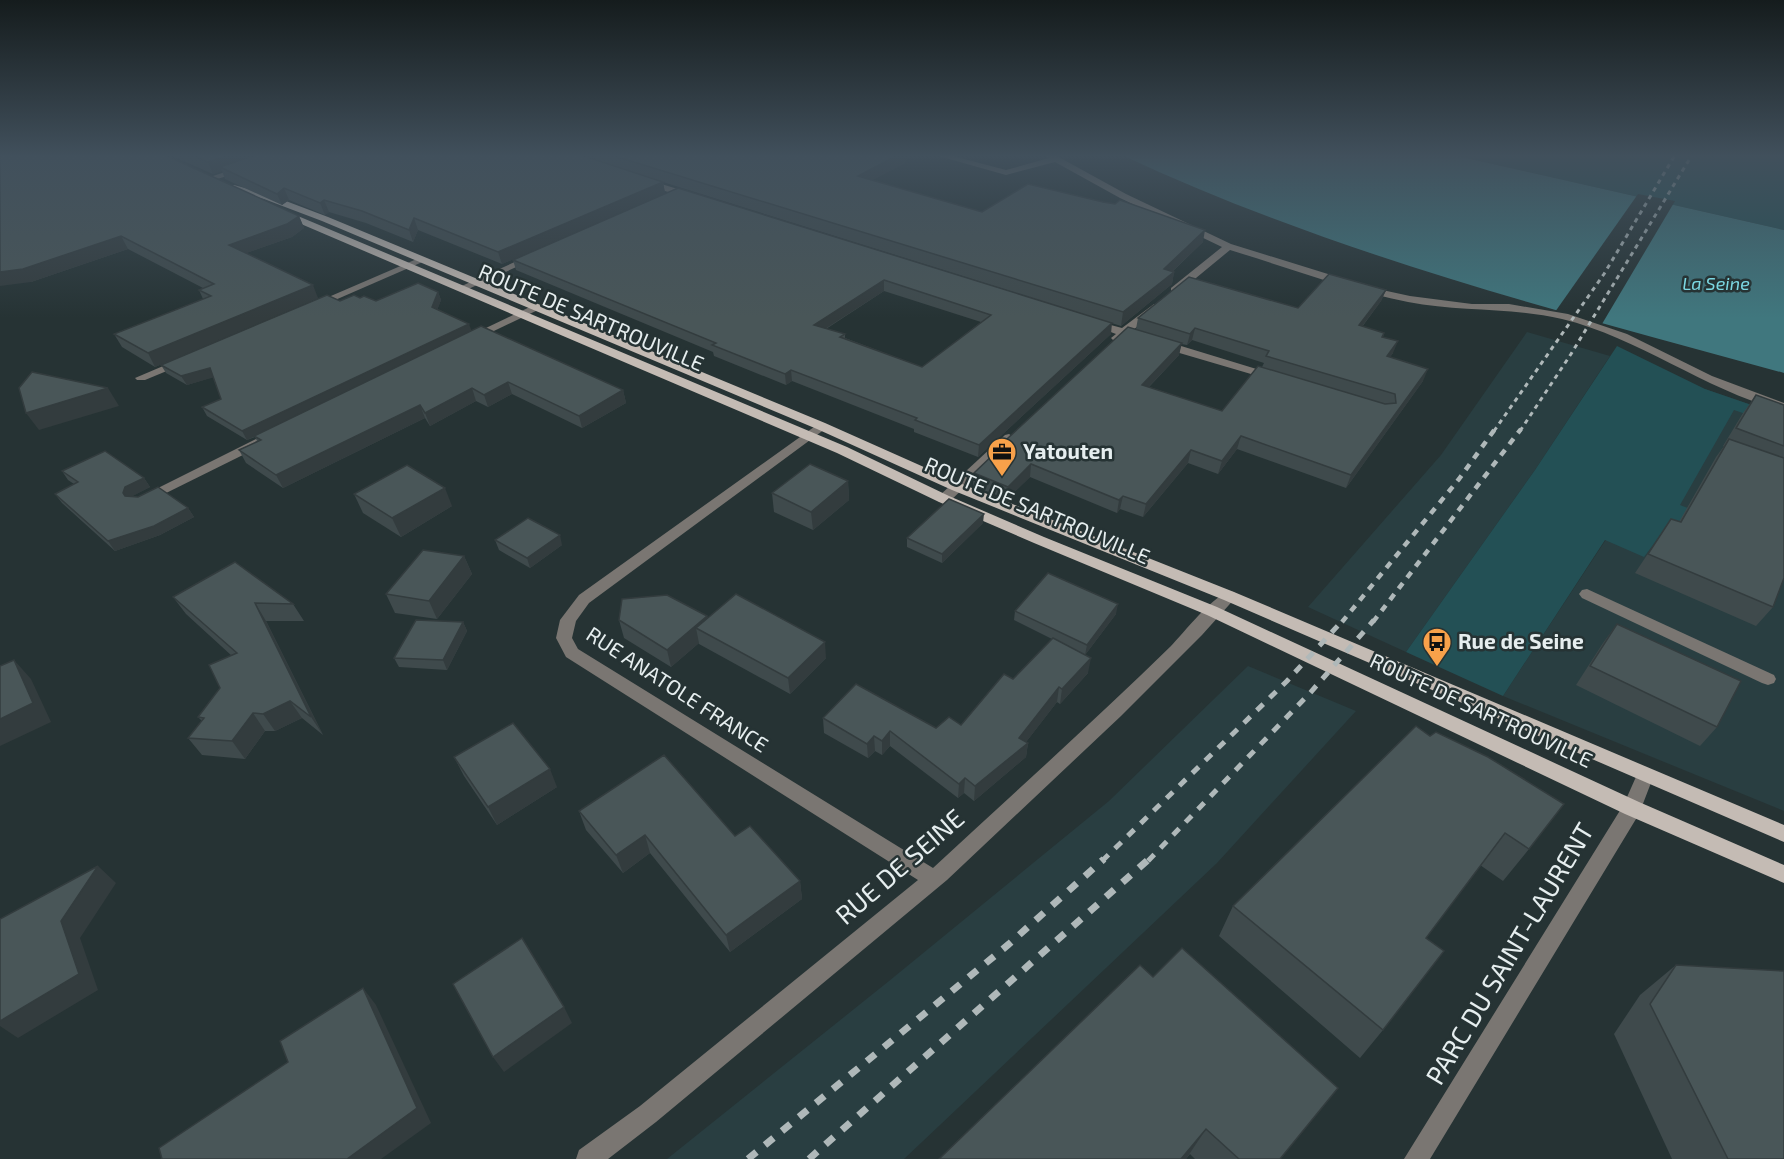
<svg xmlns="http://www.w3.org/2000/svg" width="1784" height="1159" viewBox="0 0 1784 1159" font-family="'Exo 2',sans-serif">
<rect width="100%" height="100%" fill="#263334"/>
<g fill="#293e41">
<path d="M1527 332 1610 356 1535 470 1406 652 1308 607 1441 455Z"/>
<path d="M1705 389 1784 416V811L1503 696Z"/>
<path d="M1248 666 1356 711 1217 863 904 1159H667L889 981 1109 801Z"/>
</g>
<g fill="#235055">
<path d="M1453 155H1784V230Z"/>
<path d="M1617 346 1705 389 1784 416V427L1734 410 1680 505 1784 546 1659 537 1644 557 1605 540 1503 696 1406 652 1535 470Z"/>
</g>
<path fill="#40777e" d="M1122 155H1453L1784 230V373C1561 312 1333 254 1122 155Z"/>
<path fill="#263334" d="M1638 194 1675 201 1602 324 1555 312Z"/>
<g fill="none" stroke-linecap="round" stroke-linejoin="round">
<g fill="#7a7672" fill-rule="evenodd">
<path d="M935 155H949L1006 170 1049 158 1045 155H1055L1126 194 1231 244 1373 288 1410 296 1472 304H1509L1568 314 1627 334 1712 376 1784 403V411C1706 391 1640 338 1562 319 1511 307 1459 312 1408 302 1348 290 1289 268 1230 250L1179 292H1171V288L1222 247 1120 198 1055 162 1006 175Z"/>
<path d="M243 166 247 168 246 170 211 181 207 178Z"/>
<path d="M645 179 694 194 695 196 691 199 642 184V180Z"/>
<path d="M528 256 536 258 464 291 455 289Z"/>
<path d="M419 258 427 260 319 307 310 305Z"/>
<path d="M536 304 541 307 540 309 475 340 471 341 465 338Z"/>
<path d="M1154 304 1159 307 1158 309 1132 331 1276 375 1278 377 1276 379H1268L1125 337 1121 340H1113L1111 338 1116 334 1087 323 1092 320 1122 328Z"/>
<path d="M182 358 188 361 186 363 145 380H137L135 378Z"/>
<path d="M821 422 827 426 825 429 589 603 576 621 572 638 578 649 933 868C1013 794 1093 722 1171 646 1183 634 1218 588 1234 592L1237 596 1202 635 1121 716 947 880 656 1122 608 1159H576L579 1150 640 1106 918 880 566 657 556 638 560 620 579 595Z"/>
<path d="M1009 434 1015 438 1013 441 949 502H939L937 499 939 496 1005 435Z"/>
<path d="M258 438 263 439 264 442 263 445 150 501H140L138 498Z"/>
<path d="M1587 589 1774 675 1776 679 1774 683 1768 685 1762 683 1582 598 1579 594 1582 590Z"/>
<path d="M1645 767 1651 770 1654 775 1639 814 1430 1159H1404L1624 804 1639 770Z"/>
</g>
<g fill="#c4bbb4" fill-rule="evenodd">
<path d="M234 185 270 195 328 217 825 423 962 484 1234 592 1784 825V842L1224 600 952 490 817 429 322 221 264 199 231 190V186Z"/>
<path d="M280 211H286L847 447 949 496 1044 537 1217 607 1639 802 1784 865V883L1625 814 1207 615 1034 543 939 502 837 453 280 215Z"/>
</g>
<g stroke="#afb8b9" stroke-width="3" stroke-dasharray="4.5 4.5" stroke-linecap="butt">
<path d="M1494 431 1604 274 1675 155"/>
<path d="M1520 431 1571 354 1692 155"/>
</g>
<g stroke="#afb8b9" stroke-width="4.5" stroke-dasharray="7 7" stroke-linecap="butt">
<path d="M1342 622 1459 479 1495 429"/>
<path d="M1373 622 1521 429"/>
</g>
<g stroke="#afb8b9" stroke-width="5" stroke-dasharray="9 9" stroke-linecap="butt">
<path d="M1102 861 1287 681 1343 620"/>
<path d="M1148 861 1310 693 1374 620"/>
</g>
<g stroke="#afb8b9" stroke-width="7" stroke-dasharray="11 11" stroke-linecap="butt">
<path d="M748 1159 1009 944 1104 859"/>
<path d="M809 1159 1149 859"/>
</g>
</g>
<g fill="#3f4a4c" fill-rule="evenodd">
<path d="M0 155 299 216 304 228 292 237 246 253 318 298 155 367 122 347 114 334 203 299 199 290 203 288 128 249 31 282Z"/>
<path d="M170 155H919L905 159V163L872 180 982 212 1203 242 1173 271 1174 272 1172 284 1121 326 663 182 665 193 502 264 418 230 413 242 366 223 329 212 325 215 289 200 282 205 225 179 222 171 213 174Z"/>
<path d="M678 188 1111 334 978 457 914 432V429L792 381 786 385 714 356 713 352 516 270 513 260ZM884 291 981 322 922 367 845 338V334L826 329Z"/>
<path d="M1386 290 1381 301 1362 327 1384 333 1383 337 1393 353 1390 357 1423 381 1346 488 1237 449 1218 474 1188 463 1143 517 1120 509 1117 513 1030 477 1007 499 973 486 974 473 995 453V450L1136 329 1138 318 1298 308ZM1192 340 1264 363 1262 367 1222 411 1149 387 1179 355 1181 344 1187 345Z"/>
<path d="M438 292 441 300 437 310 471 331 623 390 626 403 582 428 512 394 488 407 476 401 430 426 425 418 283 488 246 463 239 450 257 441 255 437 247 440 207 416 202 407 221 399 213 377 187 385 166 373 161 365 340 301 360 298 376 301Z"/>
<path d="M1756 395 1784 405V578L1773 607 1756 626 1635 573 1671 519 1679 522 1716 457 1724 446H1723L1743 413Z"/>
<path d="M62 471 144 478 150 487 132 496 188 508 194 517 160 535 115 551 62 503 55 494 74 484 68 480Z"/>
<path d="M848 481 849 500 813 530 774 512 772 493Z"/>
<path d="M354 494 452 506 401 537 363 513Z"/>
<path d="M983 523 942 563 907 547V538Z"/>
<path d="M495 540 562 545 530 568 499 550Z"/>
<path d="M464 556 472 574 437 619 395 613 386 594Z"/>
<path d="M173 597 293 604 304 621H266L323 735 302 718 275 731H265L245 759 202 755 188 738 202 721 198 717 220 688 232 656 186 614Z"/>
<path d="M1015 611 1116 614 1085 655 1088 673 1060 704 1057 702 1026 742 1028 743 1026 757 974 801 964 793 958 798 890 746 882 755 875 751 868 758 824 733 823 718 936 728 961 725 1013 679 1052 639 1014 620Z"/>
<path d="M707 616 708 618 826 658 790 694 699 644V643L671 667 624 638 619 620Z"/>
<path d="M463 622 467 631 447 670 399 667 394 658Z"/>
<path d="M1617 624 1717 727 1700 746 1576 685 1603 643Z"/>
<path d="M1416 726 1529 849 1503 881 1480 865 1426 938 1383 1030 1360 1058 1219 936 1233 906Z"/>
<path d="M454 757 557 787 497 825 464 776Z"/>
<path d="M579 811 735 836 800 881 802 899 730 952 650 853 623 873 586 830Z"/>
<path d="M1140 965 1280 1159H1195L1190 1154 1186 1159H939Z"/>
<path d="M1676 965 1784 1159H1672L1614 1034 1640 995Z"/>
</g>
<g fill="#333c3e">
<path d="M229 155H267L220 167 222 171 213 174 208 162Z"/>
<path d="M897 155H919L905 159V163L858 188V176Z"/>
<path d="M663 182 665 193 502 264 498 252Z"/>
<path d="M284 188 289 200 282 205 277 194Z"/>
<path d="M324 200 329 212 325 215 320 203Z"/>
<path d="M299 216 304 228 292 237 235 257 229 245Z"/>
<path d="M414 218 418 230 413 242 409 230Z"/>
<path d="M1205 230 1203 242 1162 281 1164 269Z"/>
<path d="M121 236 128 249 31 282 0 286V272Z"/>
<path d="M1174 272 1172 284 1121 326 1123 312Z"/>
<path d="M884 280V291L814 336V325Z"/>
<path d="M313 285 318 298 155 367 148 353Z"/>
<path d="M1386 290 1381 301 1354 337 1359 325Z"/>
<path d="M438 292 441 300 435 316 432 307Z"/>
<path d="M1112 323 1111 334 978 457 979 445Z"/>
<path d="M469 324 472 332 247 440 242 431Z"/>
<path d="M1195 328 1192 340 1187 345 1190 334Z"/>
<path d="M1398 341 1393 353 1382 368 1387 356Z"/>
<path d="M1182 343 1179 355 1139 397 1142 385Z"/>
<path d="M210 368 215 377 187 385 181 376Z"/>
<path d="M1428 369 1423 381 1346 488 1351 475Z"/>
<path d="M791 370 792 381 786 385 785 374Z"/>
<path d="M508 382 512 394 488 407 484 395Z"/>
<path d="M108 388 119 406 39 430 26 413Z"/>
<path d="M472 388 476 401 430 426 425 413Z"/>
<path d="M623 390 626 403 582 428 579 416Z"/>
<path d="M420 405 425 418 283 488 276 475Z"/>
<path d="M1241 436 1237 449 1218 474 1222 461Z"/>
<path d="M1191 450 1188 463 1143 517 1146 504Z"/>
<path d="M1031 464 1030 477 1007 499 1008 487Z"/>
<path d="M144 478 150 487 131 497 129 502 123 493 125 487Z"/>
<path d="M848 481 849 500 813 530 811 512Z"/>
<path d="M445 488 452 506 401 537 392 518Z"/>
<path d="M1123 496 1120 509 1117 513 1119 500Z"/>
<path d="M188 508 194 517 160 535 115 551 108 541Z"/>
<path d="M984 514 983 523 942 563V554Z"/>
<path d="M560 535 562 545 530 568 527 558Z"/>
<path d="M464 556 472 574 437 619 429 601Z"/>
<path d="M255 603 266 621 323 735 311 717Z"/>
<path d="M1118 604 1116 614 1085 655 1087 645Z"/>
<path d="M707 616 711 634 696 628 699 643 671 667 667 650Z"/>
<path d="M463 622 467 631 447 670 443 660Z"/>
<path d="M825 642 826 658 790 694 788 678Z"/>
<path d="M1091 658 1088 673 1060 704 1062 689Z"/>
<path d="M14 660 31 679 51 722 0 746V719Z"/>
<path d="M1059 687 1057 702 1020 750 1028 743 1026 757 974 801 975 786 1019 738Z"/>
<path d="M290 701 302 718 275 731 263 714Z"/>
<path d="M253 713 265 731 245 759 232 741Z"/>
<path d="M890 731V746L882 755V741Z"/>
<path d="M874 736 875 751 868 758 867 744Z"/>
<path d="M550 769 557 787 497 825 488 807Z"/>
<path d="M965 778 964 793 958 798 959 784Z"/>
<path d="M645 835 650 853 623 873 616 855Z"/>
<path d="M98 866 116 883 80 938 98 990 18 1038 0 1026V1021L61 921Z"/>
<path d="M800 881 802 899 730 952 726 935Z"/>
<path d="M363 988 376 1005 431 1123 381 1159H347Z"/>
<path d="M564 1007 572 1023 504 1072 493 1057Z"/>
<path d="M1206 1129 1186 1159H1181Z"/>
</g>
<g fill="#495658" stroke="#333c3e" stroke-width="1.5" fill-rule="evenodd">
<path d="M0 155H165L299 216 287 224 229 245 313 285 148 353 114 334 211 296 199 290 214 284 121 236 23 269 0 272Z"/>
<path d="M191 155H229L208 162Z"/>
<path d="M256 155H581L663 182 498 252 414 218 409 230 362 211 324 200 320 203 284 188 277 194 220 167Z"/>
<path d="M611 155H898L858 176 982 212 1028 184 1103 202 1115 204 1120 200 1205 230 1164 269 1174 272 1123 312Z"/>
<path d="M678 188 1112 323 979 445 915 420 917 418 791 370 785 374 712 345 716 343 513 260ZM884 280 991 315 922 367 840 337 845 334 814 325Z"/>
<path d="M1329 274 1386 290 1359 325 1384 333 1382 337 1398 341 1387 356 1428 369 1351 475 1241 436 1222 461 1191 450 1146 504 1123 496 1119 500 1031 464 1008 487 974 473 997 451 995 450 1128 327 1182 343 1142 385 1222 411 1258 366 1385 404 1396 403 1395 394 1266 356 1269 351 1195 328 1190 334 1138 318 1189 277 1298 308Z"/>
<path d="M418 283 438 292 432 307 469 324 242 431 202 407 221 399 210 368 181 376 161 365 327 295 340 301 354 295 360 298 364 296 376 301Z"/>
<path d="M481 326 623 390 579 416 508 382 484 395 472 388 425 413 420 405 276 475 239 450 261 440 254 436Z"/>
<path d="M32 372 108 388 26 413 19 388Z"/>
<path d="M1756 395 1784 405V446L1736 428Z"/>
<path d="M1729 439 1784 458V578L1773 607 1648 554 1671 519 1681 522Z"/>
<path d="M105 451 144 478 125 487 123 493 125 496 138 497 158 487 188 508 154 526 108 541 55 494 78 482 62 471Z"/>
<path d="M810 464 848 481 811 512 772 493Z"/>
<path d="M407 465 445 488 392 518 354 494Z"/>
<path d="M949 499 984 514 942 554 907 538Z"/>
<path d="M528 518 560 535 527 558 495 540Z"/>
<path d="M423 550 464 556 429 601 386 594Z"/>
<path d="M235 562 293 604 255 603 311 717 290 701 263 714 253 713 232 741 188 738 204 718 198 717 220 688 209 665 237 653 173 597Z"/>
<path d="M1048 573 1118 604 1087 645 1015 611Z"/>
<path d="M736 594 825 642 788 678 696 628Z"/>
<path d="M667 595 707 616 667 650 619 620 622 599Z"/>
<path d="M416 620 463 622 443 660 394 658Z"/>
<path d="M1617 624 1741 681 1717 727 1590 666Z"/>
<path d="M1053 638 1091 658 1062 689 1059 687 1019 738 1028 743 975 786 965 778 959 784 890 731 882 741 874 736 867 744 823 718 856 684 936 728 949 717 961 725 1004 674 1013 679Z"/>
<path d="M14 660 33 703 0 719V666Z"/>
<path d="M513 723 550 769 488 807 454 757Z"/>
<path d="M1416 726 1430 736 1436 732 1488 757 1564 804 1529 849 1505 833 1426 938 1444 951 1383 1030 1233 906Z"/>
<path d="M664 755 735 836 750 826 800 881 726 935 645 835 616 855 579 811Z"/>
<path d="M98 866 61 921 79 974 0 1021V919Z"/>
<path d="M522 938 564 1007 493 1057 453 984Z"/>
<path d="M1182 948 1338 1088 1280 1159H1239L1206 1129 1181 1159H939L1140 965 1153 977Z"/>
<path d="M1676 965 1784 971V1159H1728L1650 1004Z"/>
<path d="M363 988 417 1108 347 1159H162L159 1148 288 1062 280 1041Z"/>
</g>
<linearGradient id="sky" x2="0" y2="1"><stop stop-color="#151c1d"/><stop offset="0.49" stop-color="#41505c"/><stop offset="1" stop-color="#41505c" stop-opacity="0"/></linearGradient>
<rect width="1784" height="318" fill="url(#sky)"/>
<defs>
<g id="office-pin" transform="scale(1.5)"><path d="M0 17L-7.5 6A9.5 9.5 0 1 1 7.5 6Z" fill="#f8a14a" stroke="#263334"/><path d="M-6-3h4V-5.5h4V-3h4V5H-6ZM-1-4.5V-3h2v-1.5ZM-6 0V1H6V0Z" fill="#111"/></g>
<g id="bus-pin" transform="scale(1.5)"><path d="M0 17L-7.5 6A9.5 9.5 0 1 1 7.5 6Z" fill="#f8a14a" stroke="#263334"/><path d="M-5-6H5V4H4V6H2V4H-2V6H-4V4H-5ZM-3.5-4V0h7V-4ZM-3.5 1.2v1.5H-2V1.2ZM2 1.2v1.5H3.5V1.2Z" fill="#111"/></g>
</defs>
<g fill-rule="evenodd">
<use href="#office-pin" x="1002" y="452"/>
<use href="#bus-pin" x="1437" y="642"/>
</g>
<g text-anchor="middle" stroke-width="5" stroke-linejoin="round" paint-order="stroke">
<g font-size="18" font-style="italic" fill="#7cd8e3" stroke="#263334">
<text x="1716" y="290">La Seine</text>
</g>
<g font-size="21" fill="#e6eeef" stroke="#263334">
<text transform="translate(591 318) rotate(23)" y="7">ROUTE DE SARTROUVILLE</text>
<text transform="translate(1037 511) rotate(23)" y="7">ROUTE DE SARTROUVILLE</text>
<text transform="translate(677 690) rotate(33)" y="7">RUE ANATOLE FRANCE</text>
<text transform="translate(1481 711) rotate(25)" y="7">ROUTE DE SARTROUVILLE</text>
</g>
<g font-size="21" font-weight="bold" fill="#e6eeef" stroke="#263334" text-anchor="start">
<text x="1023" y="459">Yatouten</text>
<text x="1458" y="649">Rue de Seine</text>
</g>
<g font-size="26" fill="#e6eeef" stroke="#263334">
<text transform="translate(900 867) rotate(-41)" y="9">RUE DE SEINE</text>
<text transform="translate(1510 954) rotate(-59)" y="9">PARC DU SAINT-LAURENT</text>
</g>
</g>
</svg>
